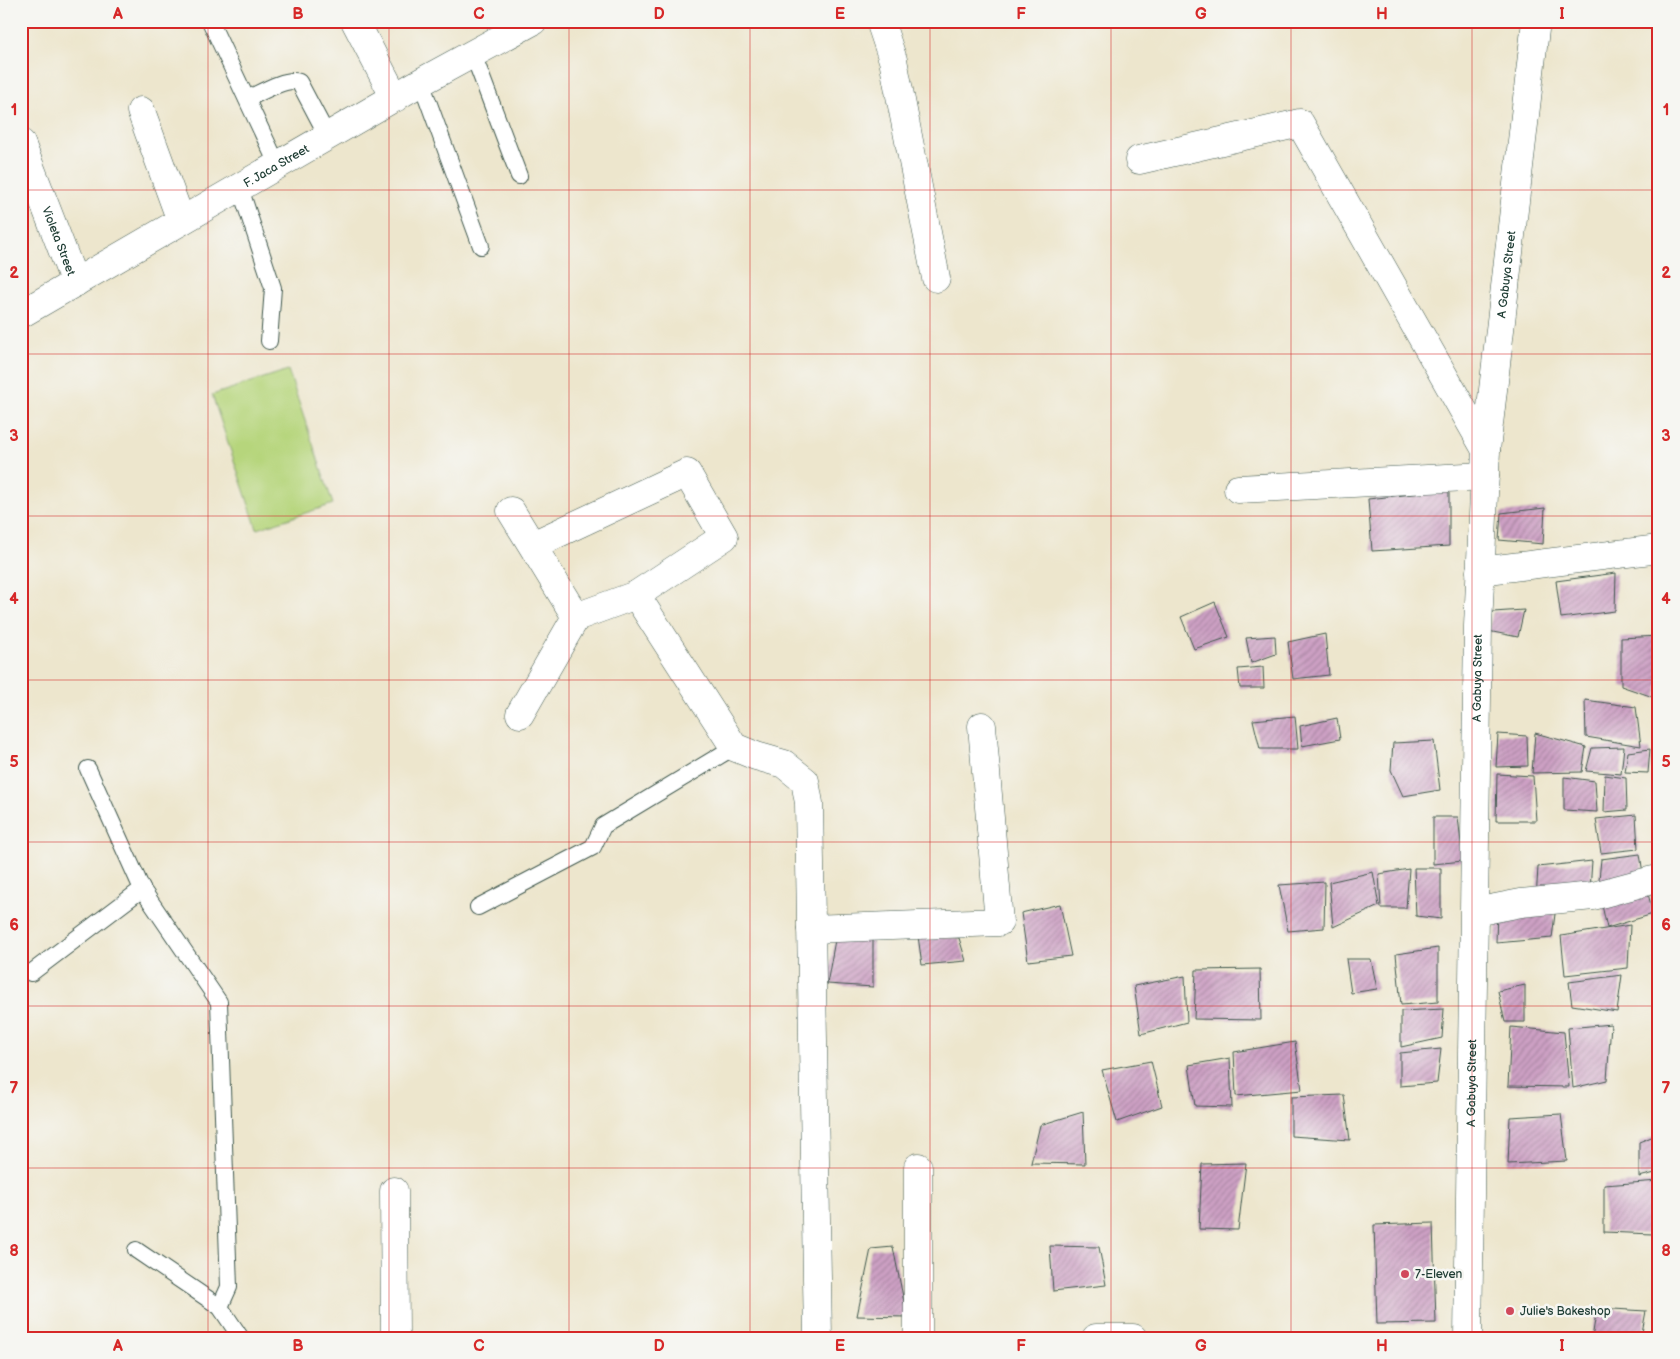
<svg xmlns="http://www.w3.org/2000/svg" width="1680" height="1359" viewBox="0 0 1680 1359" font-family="'Balsamiq Sans',sans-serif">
<defs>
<pattern id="building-hatch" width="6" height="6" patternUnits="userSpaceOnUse" patternTransform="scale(1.25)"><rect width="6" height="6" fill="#cda0c4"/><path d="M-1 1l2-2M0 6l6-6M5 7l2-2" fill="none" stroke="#a684a0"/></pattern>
</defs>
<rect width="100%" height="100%" fill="#f6f6f2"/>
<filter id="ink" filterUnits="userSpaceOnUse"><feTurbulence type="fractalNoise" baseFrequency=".02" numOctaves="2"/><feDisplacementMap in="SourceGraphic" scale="10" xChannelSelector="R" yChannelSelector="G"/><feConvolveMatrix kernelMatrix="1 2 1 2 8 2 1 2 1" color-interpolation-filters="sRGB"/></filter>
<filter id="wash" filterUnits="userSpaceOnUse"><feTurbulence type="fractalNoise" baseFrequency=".0096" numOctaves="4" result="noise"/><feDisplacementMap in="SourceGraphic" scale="20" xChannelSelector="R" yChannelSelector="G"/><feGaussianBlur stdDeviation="1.12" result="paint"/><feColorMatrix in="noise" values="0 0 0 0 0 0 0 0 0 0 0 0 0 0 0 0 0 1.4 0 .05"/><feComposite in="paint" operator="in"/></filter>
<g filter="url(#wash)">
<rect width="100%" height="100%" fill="#ede6cd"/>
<path fill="#b6d57c" stroke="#6a8958" d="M288 370 333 504 257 529 212 395Z"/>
<g id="blocks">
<g fill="url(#building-hatch)">
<path d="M1449 490V546L1372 551 1368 499Z"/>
<path d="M1545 508 1543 544 1499 540 1501 513Z"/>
<path d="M1616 573 1615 611 1561 618 1556 581Z"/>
<path d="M1215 602 1229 637 1194 649 1181 617Z"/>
<path d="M1524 610 1518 637 1488 631 1493 612Z"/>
<path d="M1325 634 1329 675 1293 679 1288 642Z"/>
<path d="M1275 636 1276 654 1251 663 1246 638Z"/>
<path d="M1659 636V679L1656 698 1621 686V638Z"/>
<path d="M1263 667 1264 688H1240L1238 669Z"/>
<path d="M1585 700 1636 707 1641 746 1586 737Z"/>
<path d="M1295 716 1298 749H1260L1253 720Z"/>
<path d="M1337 718 1340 739 1302 746 1300 726Z"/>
<path d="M1535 733 1586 747 1582 772 1532 773Z"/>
<path d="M1498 734 1527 736 1528 766 1496 767Z"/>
<path d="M1434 741 1440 790 1403 796 1391 770 1393 743Z"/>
<path d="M1624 747 1621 774 1586 771 1592 748Z"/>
<path d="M1650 749 1648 773 1625 772 1628 752Z"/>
<path d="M1497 774 1533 776 1536 821H1496Z"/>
<path d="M1605 775 1626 778 1627 810 1604 812Z"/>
<path d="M1564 777 1595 781 1597 812 1564 810Z"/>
<path d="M1636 815 1638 849 1601 853 1596 819Z"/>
<path d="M1433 817H1458L1463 861 1433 864Z"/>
<path d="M1640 854 1644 880 1598 890 1601 859Z"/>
<path d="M1592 861 1590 890 1536 900 1538 867Z"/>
<path d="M1414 868H1441V919L1416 916Z"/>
<path d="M1409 869 1406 908H1381L1379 874Z"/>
<path d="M1373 872 1379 906 1333 927 1329 882Z"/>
<path d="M1325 882 1324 928 1288 931 1279 885Z"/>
<path d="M1646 885 1653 914 1607 928 1600 896Z"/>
<path d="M1060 904 1071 956 1028 961 1021 913Z"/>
<path d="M1556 906 1552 938 1496 943 1497 910Z"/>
<path d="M1630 925 1628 968 1565 975 1561 936Z"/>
<path d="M918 936 959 938 966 961 922 965Z"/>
<path d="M873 939V987L827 984 835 940Z"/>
<path d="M1438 948V1002L1401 1005 1396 954Z"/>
<path d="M1346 959H1371L1377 989 1351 993Z"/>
<path d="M1260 969 1261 1020 1194 1019 1196 970Z"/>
<path d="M1622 975 1617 1012 1572 1005 1569 982Z"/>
<path d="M1185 976 1187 1022 1141 1034 1134 986Z"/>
<path d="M1525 985V1022H1505L1498 991Z"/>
<path d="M1444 1009 1442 1038 1401 1047V1011Z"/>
<path d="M1611 1024 1607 1080 1573 1088 1568 1028Z"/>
<path d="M1511 1027 1564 1032 1569 1087 1508 1086Z"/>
<path d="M1295 1042 1302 1090 1236 1096 1234 1052Z"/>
<path d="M1441 1049 1437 1083 1400 1086V1053Z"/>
<path d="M1230 1058 1232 1107 1195 1106 1189 1065Z"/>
<path d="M1151 1061 1162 1106 1117 1122 1102 1070Z"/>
<path d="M1344 1095 1350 1140 1291 1136V1097Z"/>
<path d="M1083 1112 1085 1164 1031 1163 1040 1125Z"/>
<path d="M1561 1114 1567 1161 1508 1164 1510 1117Z"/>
<path d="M1659 1134V1172L1639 1177V1142Z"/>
<path d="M1246 1163 1238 1230 1199 1229 1202 1164Z"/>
<path d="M1659 1181V1192L1653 1234 1604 1232V1185Z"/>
<path d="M1433 1223 1436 1323 1377 1324 1374 1225Z"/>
<path d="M1050 1246 1099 1247 1106 1285 1053 1291Z"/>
<path d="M893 1247 907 1317 857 1316 871 1249Z"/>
<path d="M1597 1308 1646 1311 1641 1338H1592Z"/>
</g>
</g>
</g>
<g filter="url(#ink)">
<use href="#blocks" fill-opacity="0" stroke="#3e564b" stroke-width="1"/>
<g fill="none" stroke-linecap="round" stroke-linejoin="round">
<g stroke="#3e564b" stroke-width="18">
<g id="service">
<path d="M210 21 278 166"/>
<path d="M473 54 519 176"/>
<path d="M421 82 481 246"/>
<path d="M247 99C260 93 286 77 299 82L328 137"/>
<path d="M240 188 273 288 269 341"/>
<path d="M88 769 142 889 219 1002 229 1287 220 1307"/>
<path d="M478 907 593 847 603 826 734 747"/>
<path d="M31 973 142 889"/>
<path d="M136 1250 220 1307 241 1338"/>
</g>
</g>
<g stroke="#3e564b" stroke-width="29">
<g id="minor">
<path d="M355 21 395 98"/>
<path d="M880 21 893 60 936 278"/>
<path d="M141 111 181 221"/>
<path id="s1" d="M21 143 75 283"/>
<path d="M1139 160 1300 123 1486 450"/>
<path d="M1238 489 1485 476"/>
<path d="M511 511 576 617"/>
<path d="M1480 571 1659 549"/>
<path d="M636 595 734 747 756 756 784 764 805 781 809 803 818 1338"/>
<path d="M520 714 576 617 636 595 724 537 687 473 533 545"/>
<path d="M1475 912 1521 903 1593 896 1649 881 1659 879"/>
<path d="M811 929 999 922 982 726"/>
<path d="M918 1167V1338"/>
<path d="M394 1191 395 1338"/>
</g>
</g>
<g stroke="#3e564b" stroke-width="29">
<g id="tertiary">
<path id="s2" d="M21 314 421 82 533 21"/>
<path d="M1096 1338H1133"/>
<path id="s3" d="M1468 1338 1478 626 1486 450 1536 21"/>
</g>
</g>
<use href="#service" stroke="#fff" stroke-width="16"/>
<use href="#minor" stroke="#fff" stroke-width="28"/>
<use href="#tertiary" stroke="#fff" stroke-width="28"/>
</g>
</g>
<path fill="none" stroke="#d62828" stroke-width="1" stroke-opacity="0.55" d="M208 21V1338M389 21V1338M569 21V1338M750 21V1338M930 21V1338M1111 21V1338M1291 21V1338M1472 21V1338M21 190H1659M21 354H1659M21 516H1659M21 680H1659M21 842H1659M21 1006H1659M21 1168H1659"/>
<g fill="#d1495b" stroke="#f6f6f2" stroke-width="2">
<circle cx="1405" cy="1274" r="5"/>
<circle cx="1510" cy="1311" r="5"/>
</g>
<g text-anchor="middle" stroke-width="5" stroke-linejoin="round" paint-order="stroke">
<g font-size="12" fill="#1f3d34" stroke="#f6f6f2">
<text dy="4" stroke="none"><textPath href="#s2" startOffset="295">F. Jaca Street</textPath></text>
<text dy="4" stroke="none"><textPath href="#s1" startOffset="105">Violeta Street</textPath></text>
<text dy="4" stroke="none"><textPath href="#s3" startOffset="1065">A Gabuya Street</textPath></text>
<text dy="4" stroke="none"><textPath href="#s3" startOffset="660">A Gabuya Street</textPath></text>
<text dy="4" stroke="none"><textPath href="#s3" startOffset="255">A Gabuya Street</textPath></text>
</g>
<g font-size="12" fill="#1f3d34" stroke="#f6f6f2" text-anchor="start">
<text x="1415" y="1278">7-Eleven</text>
<text x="1520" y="1315">Julie's Bakeshop</text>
</g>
</g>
<rect width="1680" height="1359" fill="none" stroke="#f6f6f2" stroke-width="55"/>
<rect x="28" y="28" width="1624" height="1304" fill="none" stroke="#d62828" stroke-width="2"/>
<g font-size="16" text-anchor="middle" font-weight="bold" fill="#d62828">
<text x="118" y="19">A</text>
<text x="298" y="19">B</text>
<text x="479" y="19">C</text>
<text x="659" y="19">D</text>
<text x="840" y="19">E</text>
<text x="1021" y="19">F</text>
<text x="1201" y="19">G</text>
<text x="1382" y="19">H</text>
<text x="1562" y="19">I</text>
<text x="14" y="115">1</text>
<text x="1666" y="115">1</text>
<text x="14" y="278">2</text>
<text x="1666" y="278">2</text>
<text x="14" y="441">3</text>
<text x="1666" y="441">3</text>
<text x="14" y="604">4</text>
<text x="1666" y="604">4</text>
<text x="14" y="767">5</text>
<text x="1666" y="767">5</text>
<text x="14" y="930">6</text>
<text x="1666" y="930">6</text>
<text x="14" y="1093">7</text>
<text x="1666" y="1093">7</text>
<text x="14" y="1256">8</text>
<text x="1666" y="1256">8</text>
<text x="118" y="1351">A</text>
<text x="298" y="1351">B</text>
<text x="479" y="1351">C</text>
<text x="659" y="1351">D</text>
<text x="840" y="1351">E</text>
<text x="1021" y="1351">F</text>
<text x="1201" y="1351">G</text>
<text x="1382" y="1351">H</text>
<text x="1562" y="1351">I</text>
</g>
</svg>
